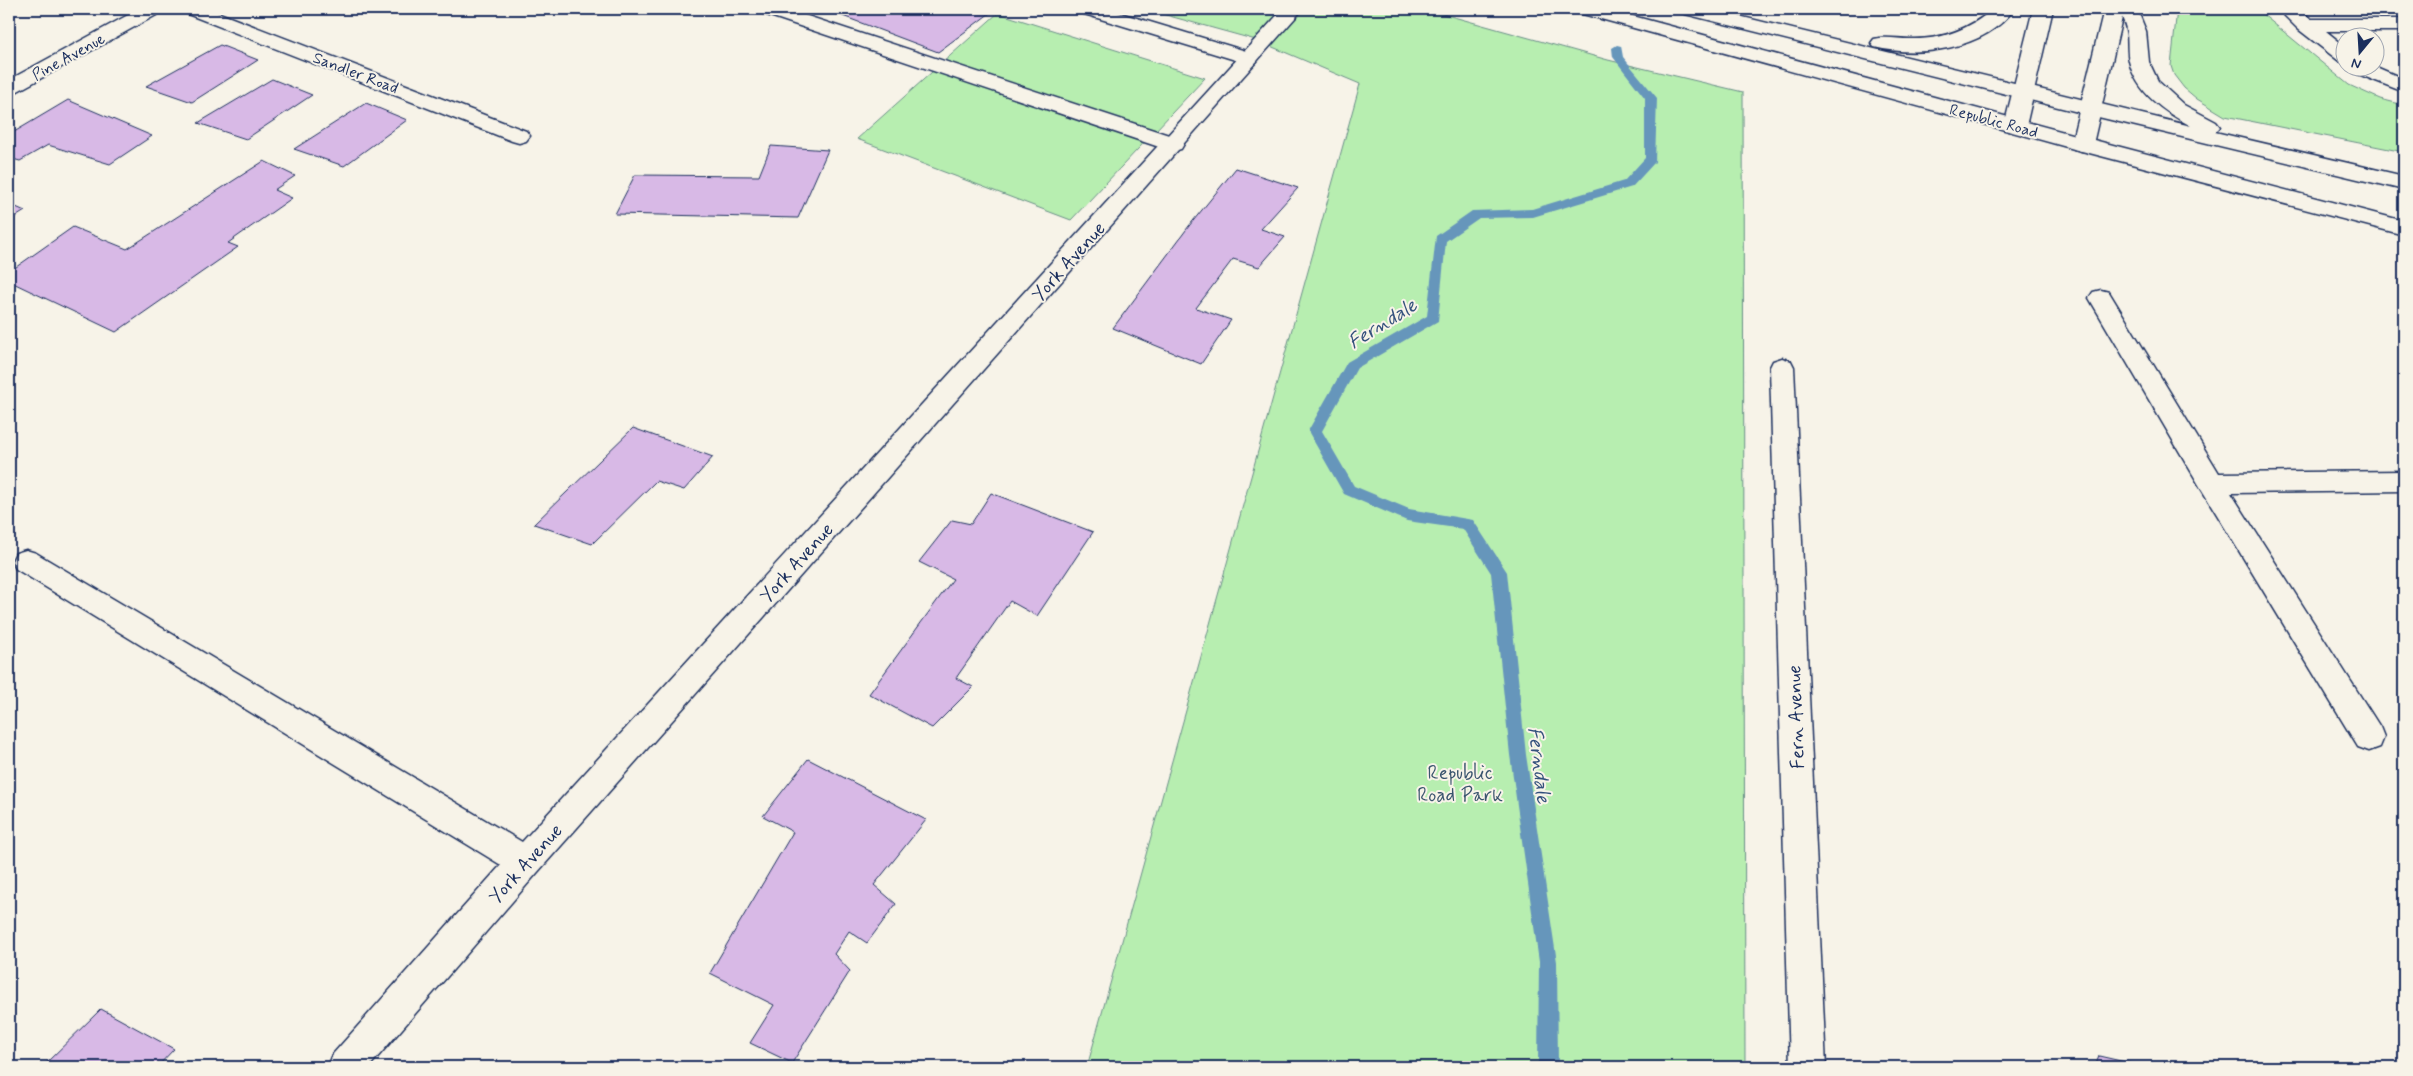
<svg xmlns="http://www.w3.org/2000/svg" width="2413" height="1076" viewBox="0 0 2413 1076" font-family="Mynerve,sans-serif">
<rect width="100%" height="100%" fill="#f7f3e8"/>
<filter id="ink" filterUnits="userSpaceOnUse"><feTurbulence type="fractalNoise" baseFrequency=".02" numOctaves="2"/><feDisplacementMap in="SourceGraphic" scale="10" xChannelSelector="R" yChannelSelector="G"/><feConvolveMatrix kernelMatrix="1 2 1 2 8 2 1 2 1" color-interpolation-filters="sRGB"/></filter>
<g filter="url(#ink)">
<g fill="#b7eeb0" stroke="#698e87">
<path d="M1144 9H1425L1608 60 1743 92 1745 1067H1087L1360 84 1256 40Z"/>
<path d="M2177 9H2256L2349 85 2380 99 2404 105V152L2225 116 2197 99 2184 88 2174 75 2171 66Z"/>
<path d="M998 13 1205 78 1071 220 857 139Z"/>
</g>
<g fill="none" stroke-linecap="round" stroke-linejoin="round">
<path fill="#6696bb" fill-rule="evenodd" d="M1617 45 1621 46 1623 57 1657 98 1655 162 1632 187 1533 217 1479 218 1446 241 1438 321 1357 368 1322 431 1354 486 1409 509 1473 520 1507 572 1526 755 1557 962 1558 1067H1538L1539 962 1510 755 1491 573 1463 529 1407 521 1344 494 1308 431 1347 362 1427 316 1436 236 1472 211 1532 209 1624 181 1645 158V98L1613 57 1612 48Z"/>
</g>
<g fill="#d8b9e6" stroke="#1b2f5e">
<path d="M847 9H991L994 10 938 52 840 15Z"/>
<path d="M220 45 258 60 192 102 146 86Z"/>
<path d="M272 79 312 95 246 139 198 123Z"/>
<path d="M68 100 152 136 110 164 48 145 20 161 9 158V135Z"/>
<path d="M366 103 407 120 344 166 294 149Z"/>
<path d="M771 146 828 150 798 218 615 214 635 175 759 176Z"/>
<path d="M264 161 295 176 274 190 292 198 228 243 238 247 116 332 9 281V272L73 227 127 249Z"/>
<path d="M1236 168 1298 188 1261 229 1285 237 1259 267 1233 259 1196 308 1231 320 1201 364 1113 328 1189 226Z"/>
<path d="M9 204 25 211 9 221Z"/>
<path d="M633 428 713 457 684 490 656 481 592 544 534 524Z"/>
<path d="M991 493 1093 532 1037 616 1010 601 956 678 973 687 932 728 869 694 953 579 919 562 952 520 971 524Z"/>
<path d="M808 759 926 820 874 885 896 904 867 943 849 931 834 954 850 971 792 1063 750 1043 774 1005 710 973 793 832 763 816Z"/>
<path d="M101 1009 174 1049 157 1067H42Z"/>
<path d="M2099 1056 2147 1067H2095Z"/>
</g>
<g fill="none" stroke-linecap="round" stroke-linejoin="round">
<g stroke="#1b2f5e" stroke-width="3">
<g id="service">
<path d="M182 9H209L526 131 530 136 526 141 519 143 512 141 185 13Z"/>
<path d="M758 9H786L1181 139 1184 144 1181 149 1173 151 1165 149 761 13Z"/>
<path d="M1078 9H1107L1256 54 1259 58 1256 62 1249 64 1242 62 1081 13Z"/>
<path d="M2033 9H2053L2026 126 2022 131 2015 132 2008 131 2004 126Z"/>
<path d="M2104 9H2124L2093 144 2090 149 2082 151 2074 149 2071 144Z"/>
<path d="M2278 9H2299L2311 19H2404V31H2326L2346 47V63L2339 61 2298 29Z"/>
<path d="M2376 67 2404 79V92L2353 72 2350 68Z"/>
</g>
</g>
<g stroke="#1b2f5e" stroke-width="3">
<g id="minor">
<path d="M139 9H163L160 13 16 92 9 94V80Z"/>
<path d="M1283 9H1303L537 873 369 1067H328L333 1054 501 865 16 569 12 561 16 553 26 550 36 553 522 842Z"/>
<path d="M2101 290 2109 292 2219 473 2404 471V491L2231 493 2380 727 2384 737 2380 747 2369 751 2358 747 2202 490 2089 298 2093 292Z"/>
<path d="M1782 358 1791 361 1794 367 1826 1067H1790L1770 367 1773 361Z"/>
</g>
</g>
<g stroke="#1b2f5e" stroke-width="3">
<g id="secondary">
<path d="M1576 9H1607L2090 139 2404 221V235L2074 149 1579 13Z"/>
<path d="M1678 9H1710L2191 126C2165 112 2136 93 2129 61 2127 53 2128 43 2127 34 2126 25 2122 17 2118 9H2137L2146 31 2149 62 2158 81 2184 105 2216 122 2220 127 2215 132 2404 176V190L2090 115 1681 13Z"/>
<path d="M1993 9H2014C1985 50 1919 58 1874 47L1871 43 1874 39C1885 36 1898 39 1910 39 1942 40 1968 30 1993 9Z"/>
</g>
</g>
<path stroke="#1b2f5e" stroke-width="2.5" stroke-dasharray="4 3" stroke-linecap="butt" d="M1537 9 1549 12"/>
<use href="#service" fill="#f7f3e8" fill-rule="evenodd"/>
<use href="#minor" fill="#f7f3e8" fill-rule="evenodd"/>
<use href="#secondary" fill="#f7f3e8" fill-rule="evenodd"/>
</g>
</g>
<g text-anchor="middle" stroke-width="4" stroke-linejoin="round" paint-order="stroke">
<g font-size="16" fill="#1b2f5e" stroke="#f7f3e8">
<text transform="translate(68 56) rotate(-29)" y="6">Pine Avenue</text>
<text transform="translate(356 72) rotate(21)" y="6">Sandler Road</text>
<text transform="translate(1994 120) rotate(15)" y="6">Republic Road</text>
</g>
<g font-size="19" fill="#1b2f5e" stroke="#f7f3e8">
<text transform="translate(1068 261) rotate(-48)" y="7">York Avenue</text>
<text transform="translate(796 562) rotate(-48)" y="7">York Avenue</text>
<text transform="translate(1795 717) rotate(-92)" y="7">Fern Avenue</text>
<text transform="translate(525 863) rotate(-48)" y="7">York Avenue</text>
</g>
<g font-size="19" fill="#3a556e" stroke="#f7f3e8">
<text x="1460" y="779">Republic<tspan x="1460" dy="22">Road Park</tspan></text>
</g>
<g font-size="20" font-style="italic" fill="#34517d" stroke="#f7f3e8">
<text transform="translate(1382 323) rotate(-32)" y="7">Ferndale</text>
<text transform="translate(1540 765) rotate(83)" y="7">Ferndale</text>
</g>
</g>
<rect width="2413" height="1076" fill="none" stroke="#f7f3e8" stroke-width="30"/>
<rect x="15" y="15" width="2383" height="1046" fill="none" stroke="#1b2f5e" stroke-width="2" filter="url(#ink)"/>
<g transform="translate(2360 52) rotate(198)"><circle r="24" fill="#f7f3e8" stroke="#9fa5b1"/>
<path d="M0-4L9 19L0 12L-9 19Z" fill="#1b2f5e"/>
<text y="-8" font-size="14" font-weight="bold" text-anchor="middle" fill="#1b2f5e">N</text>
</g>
</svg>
